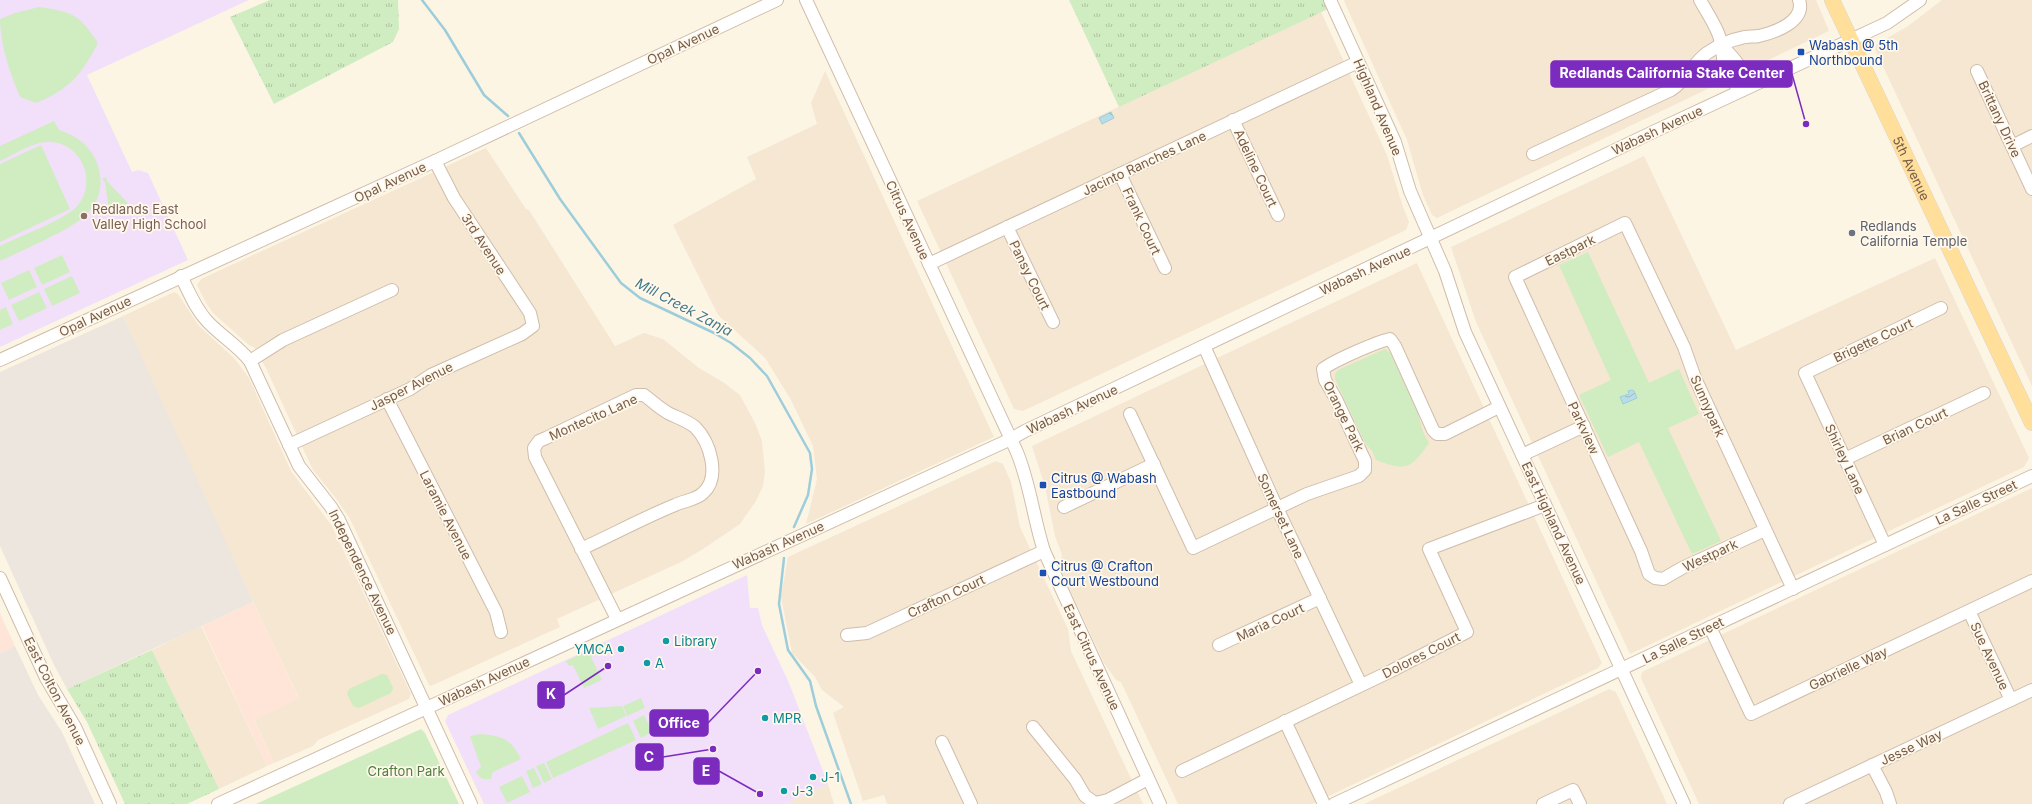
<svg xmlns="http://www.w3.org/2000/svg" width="2032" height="804" viewBox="0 0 2032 804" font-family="Inter,sans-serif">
<defs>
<pattern id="grass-tufts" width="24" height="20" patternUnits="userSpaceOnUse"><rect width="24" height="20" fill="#d0ecc1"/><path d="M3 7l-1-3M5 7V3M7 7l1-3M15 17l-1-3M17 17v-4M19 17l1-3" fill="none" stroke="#aec29f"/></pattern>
<pattern id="water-waves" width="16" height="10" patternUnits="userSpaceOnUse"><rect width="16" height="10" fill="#b7dee8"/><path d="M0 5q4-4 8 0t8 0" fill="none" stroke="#9ab7be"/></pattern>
</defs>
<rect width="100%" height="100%" fill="#fdf5e4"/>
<g fill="#f5e7d2">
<path d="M1345 0H1816L1829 31 1437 218 1432 215 1423 195 1407 140 1344 1Z"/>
<path d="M1942 0H2032V386L1875 49 1877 44 1908 26Z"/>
<path d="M1321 12 1387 155 1403 207 1409 222 1406 230 1023 411 1014 409 917 201Z"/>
<path d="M825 71 994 437 806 524 817 479 813 446 791 400 765 358 718 315 673 225 756 179 747 157 817 124 811 103Z"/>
<path d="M486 148 526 209 529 210 615 346 644 333 663 339 699 368 723 382 740 395 755 423 762 441 765 472 763 486 756 501 740 524 703 549 683 561 557 619 560 627 431 686 429 685 350 519 335 497 313 470 266 368 254 347 250 346 213 313 206 303 197 285 201 279Z"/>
<path d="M1644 156 1736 350 1935 258 2029 458 2024 467 1630 654 1476 322 1451 247Z"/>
<path d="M1417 263 1602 663 1598 668 1312 804H1178L1121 682 1116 680 1104 663 1059 567 1062 555 1055 536 1045 487 1032 446Z"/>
<path d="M174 292 178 294 199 326 234 358 249 378 291 471 332 526 411 694 409 699 318 740 313 746 274 763 254 719 299 698 216 524 123 316Z"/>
<path d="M996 461 1003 464 1011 482 1020 527 1068 629 1071 651 1143 804H887L884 795 863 801 833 713 844 707 822 690 815 677 792 653 781 597 788 557Z"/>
<path d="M2032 488V804H1699L1641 678 1642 672Z"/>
<path d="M201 626 267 766 219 789 152 650Z"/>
<path d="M1609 689 1616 692 1667 804H1364Z"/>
<path d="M828 784 834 804H785Z"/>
</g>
<g fill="#fee5d7">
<path d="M253 602 299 699 254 720 274 763 267 766 202 626Z"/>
<path d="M0 613 15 646 0 653Z"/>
</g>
<g fill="#ede6de">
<path d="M123 316 253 602 67 689 54 665 0 546V372Z"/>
<path d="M15 646 38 695 62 732 95 804H0V653Z"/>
</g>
<g fill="#f2e0fa">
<path d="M0 0H249L87 75 132 172 138 170 148 173 188 260 0 347Z"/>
<path d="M747 575 750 608H758L762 625 789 683 828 784 785 804H484L445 721 448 715Z"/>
</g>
<g fill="url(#grass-tufts)">
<path d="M270 0H398L399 29 393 42 274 104 230 17Z"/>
<path d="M1069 0H1324L1328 9 1119 107Z"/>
<path d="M152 650 219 789 187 804H125L87 722 67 689Z"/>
</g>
<g fill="#d0ecc1">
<path d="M39 7C74 12 78 14 98 43 81 75 71 88 36 103L20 97C10 73 0 45 0 19L15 13Z"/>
<path d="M54 121 59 130C76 135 91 146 97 163 112 207 77 224 45 240 30 247 15 254 0 261V246C18 237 67 219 78 205 98 180 80 141 48 142 32 142 14 155 0 161V146Z"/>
<path d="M41 145 70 209 0 242V164Z"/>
<path d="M106 177 107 181 128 203 118 210 109 212 105 182 102 179Z"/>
<path d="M1588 252 1649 383 1679 369 1699 414 1668 428 1721 541 1692 554 1639 442 1608 457 1579 395 1611 380 1559 265Z"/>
<path d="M62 255 70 272 42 285 34 268Z"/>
<path d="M29 270 37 287 9 300 1 283Z"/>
<path d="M72 276 80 293 52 306 44 289Z"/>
<path d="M39 292 47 308 19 321 11 305Z"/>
<path d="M6 307 13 324 0 330V310Z"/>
<path d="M1385 349 1390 353 1417 411 1423 432 1429 443C1410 470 1406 471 1376 460L1372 451 1365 443 1335 379V374L1338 370Z"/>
<path d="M605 643 608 649 591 657 602 680 584 688 573 665 569 666 566 661Z"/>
<path d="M382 674 387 675 393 688 391 693 359 708 353 706 347 694 349 689Z"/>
<path d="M641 698 645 708 627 716 623 706Z"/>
<path d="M622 706 626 716 598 729 589 708Z"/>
<path d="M644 715 652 732 641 738 633 721Z"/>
<path d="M628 723 636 740 553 778 546 762Z"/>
<path d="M421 729 425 733 459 804H256Z"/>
<path d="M480 734C502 736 510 738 521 759L493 772 491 779C483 780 480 779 476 772L481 767 470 736Z"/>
<path d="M544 763 552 779 544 783 536 766Z"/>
<path d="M534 768 542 784 533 788 526 771Z"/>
<path d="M522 776 530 792 507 803 499 787Z"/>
</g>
<g fill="url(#water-waves)" stroke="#9dcdda">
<path d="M1111 112 1114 118 1102 124 1099 118Z"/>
<path d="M1632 390 1634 391 1637 398 1623 404 1620 397 1629 394 1628 391Z"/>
</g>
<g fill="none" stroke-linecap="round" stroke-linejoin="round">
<g stroke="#9dcdda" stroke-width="2.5">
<path d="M422 0 445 30 484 95 508 116"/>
<path d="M519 133 560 199 621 283 640 298 714 333 731 343 750 358 767 376 810 453 812 469 808 495 794 527"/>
<path d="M784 558 779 604 788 650 810 681 816 706 851 804"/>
</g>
<g stroke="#cfbdaa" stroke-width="14">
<g id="minor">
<path d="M806 0 1016 450C1030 482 1033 517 1044 551L1160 804"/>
<path d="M1330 0 1395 142 1410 191 1445 271 1465 332 1684 804"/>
<path d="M1700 0C1706 11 1713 21 1718 33 1728 57 1715 72 1742 90 1745 67 1737 62 1722 46"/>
<path d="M1977 71 2032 189"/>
<path d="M1233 120 1278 215"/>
<path d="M2012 146 2032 136"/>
<path d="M1533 154 1671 90C1688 79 1693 63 1707 53 1716 47 1730 40 1741 38 1746 36 1753 37 1759 36 1776 32 1806 21 1799 0"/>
<path d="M1120 174 1165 268"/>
<path d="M1007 227 1053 322"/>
<path d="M929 264 1358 62"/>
<path d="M181 276C189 292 195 308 207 321 221 336 237 345 250 361L299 466 331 507 339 520 471 804"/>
<path d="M1204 346 1277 508 1361 685"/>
<path d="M0 360 435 161 777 0"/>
<path d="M250 361 283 340 392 290"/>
<path d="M387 399 496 612 501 632"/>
<path d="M1130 414 1193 548 1307 494 1359 476 1365 470V461L1336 399 1325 380 1323 369C1333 361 1376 342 1390 339L1395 346 1433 430 1437 434H1445L1499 407"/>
<path d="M289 445 410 389 431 375 451 366 522 334 533 326 530 313 454 198 435 161"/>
<path d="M1522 455 1584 426"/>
<path d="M1845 459 1984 393"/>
<path d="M1064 507 1154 464"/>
<path d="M1765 530 1682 568 1663 579 1655 578 1649 574 1641 551 1515 277 1625 223 1684 347 1695 378 1793 589"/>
<path d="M1885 545 1805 373 1941 308"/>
<path d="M581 549C612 535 643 518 675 505 683 501 696 500 703 493 721 477 710 442 695 427 686 420 678 418 668 413 659 408 652 401 644 395H636L546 438 539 441 534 448 535 457 617 619"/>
<path d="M0 578 46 678 75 727 110 804"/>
<path d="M1969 611 2011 700"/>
<path d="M1710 627 1751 714 2032 581"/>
<path d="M847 635 867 633 1044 551"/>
<path d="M1219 645 1320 598"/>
<path d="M1285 721 1324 804"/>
<path d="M1033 727 1075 779 1085 796 1095 803 1108 800 1148 779"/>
<path d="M942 742 971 804"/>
<path d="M1872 765 1886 792 1890 804"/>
<path d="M1182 771 1391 671 1467 632 1429 549 1545 505"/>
<path d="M218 804 1011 439 1025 431 1653 132 1887 23 1920 0"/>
<path d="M1334 804 2032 476"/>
<path d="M1543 804 1573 790 1580 804"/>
<path d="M1790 804 2032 690"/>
</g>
</g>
<g stroke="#dcd5cf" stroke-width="16">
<g id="major">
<path id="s1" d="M1832 0 2032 423"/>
</g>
</g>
<use href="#minor" stroke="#fff" stroke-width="12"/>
<use href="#major" stroke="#ffdf99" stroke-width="15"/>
</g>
<g fill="#1a4fb4" stroke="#fff8eb" stroke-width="1.5">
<rect x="1797" y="48" width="8" height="8" rx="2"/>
<rect x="1039" y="481" width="8" height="8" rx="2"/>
<rect x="1039" y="569" width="8" height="8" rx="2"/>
</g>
<circle fill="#8d6e63" stroke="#fff8eb" stroke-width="1.5" cx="84" cy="216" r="4"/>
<circle fill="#6b7280" stroke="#fff8eb" stroke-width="1.5" cx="1852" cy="233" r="4"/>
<g fill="#0f9aa8" stroke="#fff8eb" stroke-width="1.5">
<circle cx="666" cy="641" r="4"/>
<circle cx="621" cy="649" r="4"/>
<circle cx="647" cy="663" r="4"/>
<circle cx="765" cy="718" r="4"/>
<circle cx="813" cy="777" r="4"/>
<circle cx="784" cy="791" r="4"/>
</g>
<g text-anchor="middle" stroke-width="3.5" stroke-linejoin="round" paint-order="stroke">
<g font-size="13" fill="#775c48" stroke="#fff8eb">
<text transform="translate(683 44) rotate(-25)" y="5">Opal Avenue</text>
<text transform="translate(1378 107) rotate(67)" y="5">Highland Avenue</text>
<text transform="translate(2000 119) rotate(65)" y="5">Brittany Drive</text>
<text transform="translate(1657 130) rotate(-25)" y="5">Wabash Avenue</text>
<text transform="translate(1144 163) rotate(-25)" y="5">Jacinto Ranches Lane</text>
<text transform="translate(1256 168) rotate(65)" y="5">Adeline Court</text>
<text dy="5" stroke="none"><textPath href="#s1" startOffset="186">5th Avenue</textPath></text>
<text transform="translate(390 182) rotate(-25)" y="5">Opal Avenue</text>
<text transform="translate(908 220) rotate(65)" y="5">Citrus Avenue</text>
<text transform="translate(1142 221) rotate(65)" y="5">Frank Court</text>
<text transform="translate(484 244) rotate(57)" y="5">3rd Avenue</text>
<text transform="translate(1570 250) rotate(-26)" y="5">Eastpark</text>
<text transform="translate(1365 270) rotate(-25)" y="5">Wabash Avenue</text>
<text transform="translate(1030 275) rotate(64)" y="5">Pansy Court</text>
<text transform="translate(95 316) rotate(-25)" y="5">Opal Avenue</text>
<text transform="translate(1873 340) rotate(-25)" y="5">Brigette Court</text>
<text transform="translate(411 386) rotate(-27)" y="5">Jasper Avenue</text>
<text transform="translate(1708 406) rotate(66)" y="5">Sunnypark</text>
<text transform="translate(1072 409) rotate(-25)" y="5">Wabash Avenue</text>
<text transform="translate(1344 416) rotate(64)" y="5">Orange Park</text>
<text transform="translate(593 417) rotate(-24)" y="5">Montecito Lane</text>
<text transform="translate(1915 426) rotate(-25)" y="5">Brian Court</text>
<text transform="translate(1584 428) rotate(65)" y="5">Parkview</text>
<text transform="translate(1845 459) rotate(65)" y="5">Shirley Lane</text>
<text transform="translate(1976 502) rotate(-25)" y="5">La Salle Street</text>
<text transform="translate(446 515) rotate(63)" y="5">Laramie Avenue</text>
<text transform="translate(1281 516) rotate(65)" y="5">Somerset Lane</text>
<text transform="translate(1554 523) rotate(65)" y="5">East Highland Avenue</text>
<text transform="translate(778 545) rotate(-24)" y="5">Wabash Avenue</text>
<text transform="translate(1710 555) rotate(-25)" y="5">Westpark</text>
<text transform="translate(363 572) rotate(64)" y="5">Independence Avenue</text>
<text transform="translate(946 596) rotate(-25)" y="5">Crafton Court</text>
<text transform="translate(1270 622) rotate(-25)" y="5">Maria Court</text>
<text transform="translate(1683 640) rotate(-26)" y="5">La Salle Street</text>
<text transform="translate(1421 655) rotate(-27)" y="5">Dolores Court</text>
<text transform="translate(1990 656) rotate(65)" y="5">Sue Avenue</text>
<text transform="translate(1092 657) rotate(65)" y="5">East Citrus Avenue</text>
<text transform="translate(1848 668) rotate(-25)" y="5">Gabrielle Way</text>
<text transform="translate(484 681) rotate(-25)" y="5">Wabash Avenue</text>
<text transform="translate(55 691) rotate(63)" y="5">East Colton Avenue</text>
<text transform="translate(1911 747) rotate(-25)" y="5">Jesse Way</text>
</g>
<g font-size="13" fill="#164399" stroke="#fff8eb" text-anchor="start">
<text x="1809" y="50">Wabash @ 5th<tspan x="1809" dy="15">Northbound</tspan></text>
<text x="1051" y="483">Citrus @ Wabash<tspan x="1051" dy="15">Eastbound</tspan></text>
<text x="1051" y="571">Citrus @ Crafton<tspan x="1051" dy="15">Court Westbound</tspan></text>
</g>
<g font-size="13" fill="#785e54" stroke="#fff8eb" text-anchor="start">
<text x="92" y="214">Redlands East<tspan x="92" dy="15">Valley High School</tspan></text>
</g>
<g font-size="13" fill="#5b616d" stroke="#fff8eb" text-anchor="start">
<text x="1860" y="231">Redlands<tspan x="1860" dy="15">California Temple</tspan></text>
</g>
<g font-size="13" fill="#0d838f" stroke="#fff8eb" text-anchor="start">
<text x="674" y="646">Library</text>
<text x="613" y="654" text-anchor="end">YMCA</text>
<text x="655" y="668">A</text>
<text x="773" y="723">MPR</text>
<text x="821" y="782">J-1</text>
<text x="792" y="796">J-3</text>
</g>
<g font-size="13" fill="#4d7d3f" stroke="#fff8eb">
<text x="406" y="776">Crafton Park</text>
</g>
<g font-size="14" font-style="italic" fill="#417a8b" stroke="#fff8eb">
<text transform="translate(684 307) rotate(28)" y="5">Mill Creek Zanja</text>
</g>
</g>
<path fill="none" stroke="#7b2cbf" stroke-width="1.5" d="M1806 124L1792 74M608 666L564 695M758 671L708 723M713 749L663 757M760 794L719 771"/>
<g fill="#7b2cbf" stroke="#fff8eb" stroke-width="1.5">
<circle cx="1806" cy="124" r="4"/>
<circle cx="608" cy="666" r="4"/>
<circle cx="758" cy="671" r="4"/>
<circle cx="713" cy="749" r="4"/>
<circle cx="760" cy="794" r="4"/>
</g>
<g fill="#7b2cbf" stroke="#7b2cbf" stroke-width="1.5">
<rect x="1551" y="61" width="241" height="26" rx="4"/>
<rect x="538" y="682" width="26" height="26" rx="4"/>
<rect x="650" y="710" width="58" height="26" rx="4"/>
<rect x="636" y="744" width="27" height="26" rx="4"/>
<rect x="694" y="758" width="25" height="26" rx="4"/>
</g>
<g font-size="14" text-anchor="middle" font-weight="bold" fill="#fff">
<text x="1672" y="78">Redlands California Stake Center</text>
<text x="551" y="699">K</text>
<text x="679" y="728">Office</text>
<text x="649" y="762">C</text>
<text x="706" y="776">E</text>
</g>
</svg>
